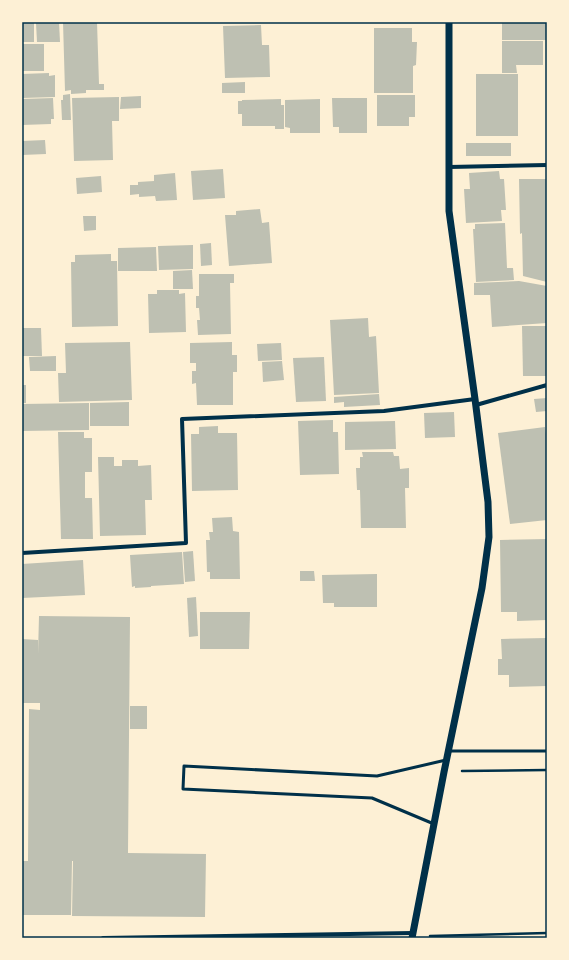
<svg xmlns="http://www.w3.org/2000/svg" width="569" height="960" viewBox="0 0 569 960" font-family="'Nunito Sans',sans-serif">
<rect width="100%" height="100%" fill="#fdf0d5"/>
<g fill="#bec0b2">
<rect x="22" y="22" width="12" height="20"/>
<path d="M59 22 60 42H37L36 23Z"/>
<path d="M63 22H97L99 84H104V90H86V93L71 94V90L65 91Z"/>
<rect x="502" y="22" width="45" height="18"/>
<path d="M261 25 262 45H269L270 77 225 78 223 26Z"/>
<path d="M374 28H412V42H417L416 65 413 66V93H374Z"/>
<path d="M502 41H543V65H516L517 73H502Z"/>
<rect x="22" y="44" width="22" height="27"/>
<path d="M49 73V76L55 75V97L22 98V74Z"/>
<rect x="476" y="74" width="42" height="62"/>
<path d="M245 82V93H222V83Z"/>
<path d="M70 94 71 120H62L61 100H63V95Z"/>
<path d="M377 95H415V117H409V126H377Z"/>
<path d="M141 96V108L120 109 121 97Z"/>
<path d="M119 97V121H112L113 160 74 161 72 98Z"/>
<path d="M53 98 54 119H51V124L22 125V99Z"/>
<path d="M332 98H367V133H339V127H333Z"/>
<path d="M281 99V105H284V129H275V126H242V114H238V101H242V100Z"/>
<path d="M320 99V133H290V128L285 127V100Z"/>
<path d="M45 140 46 154 22 155V141Z"/>
<rect x="466" y="143" width="45" height="13"/>
<path d="M223 169 225 198 193 200 191 171Z"/>
<path d="M499 171 500 179H504L506 210H501L502 221 466 223 464 189H470L469 173Z"/>
<path d="M175 173 177 200 156 201 155 196 139 197V194L130 195V185H138V182L154 181V175Z"/>
<path d="M101 176 102 192 77 194 76 178Z"/>
<path d="M519 179H547V282L523 276 522 233 520 234Z"/>
<path d="M260 209 262 223 269 222 272 263 229 266 225 215H236V211Z"/>
<path d="M83 216H96V230L84 231Z"/>
<path d="M505 223 507 268H513L514 280 476 282 473 229H475V224Z"/>
<path d="M211 243 212 265 201 266 200 244Z"/>
<path d="M193 245V269L159 270 158 246Z"/>
<path d="M156 247 157 271H118V248Z"/>
<path d="M111 254V261H117L118 326 72 327 71 262H75V255Z"/>
<path d="M192 270 193 289H173V271Z"/>
<path d="M199 274H234V283H230L231 334 198 335 197 320H200L199 308H196V296H199Z"/>
<path d="M519 281 547 286V323L492 327 490 295H474V283Z"/>
<path d="M157 290H179V294L185 293 186 332 149 333 148 294H157Z"/>
<path d="M368 318 369 337 376 336 379 393 334 395 330 320Z"/>
<path d="M522 326H547V376H523Z"/>
<path d="M22 328H41L42 356H22Z"/>
<path d="M130 342 132 400 59 402 58 373H66L65 343Z"/>
<path d="M232 342V355H237V372H233V405H197L196 383 192 384V371H196V363H190V343Z"/>
<path d="M281 343 282 360 258 361 257 344Z"/>
<path d="M56 356V371H30L29 357Z"/>
<path d="M324 357 326 401 296 402 293 358Z"/>
<path d="M282 361 284 380 263 382 262 362Z"/>
<rect x="22" y="385" width="4" height="18"/>
<path d="M379 394 380 405 344 407V402L334 403V397Z"/>
<path d="M547 398V411L536 412 534 399Z"/>
<path d="M129 402V426H90V403Z"/>
<path d="M89 403V430L22 431V404Z"/>
<path d="M454 412 455 437 425 438 424 413Z"/>
<path d="M333 420V432H338L339 474 300 475 298 421Z"/>
<path d="M395 421 396 449 345 450V422Z"/>
<path d="M218 426V433H237L238 490 192 491 191 434H199V427Z"/>
<path d="M545 427 547 441V520L510 524 498 433Z"/>
<path d="M58 432H84V438H92V472H85V498H92L93 539H61Z"/>
<path d="M362 452H393L394 456H399L400 469 409 468V488H405L406 528H361L360 490H357L356 468H360V457H363Z"/>
<path d="M98 457H114V466H122V460H138V466L151 465 152 500H145L146 535 100 536Z"/>
<path d="M232 517 233 531 239 532 240 579H210V572H207L206 540H210L209 532H213L212 518Z"/>
<path d="M547 539V620L517 621V612H501L500 540Z"/>
<path d="M193 551 195 581 185 582 183 552Z"/>
<path d="M182 552 184 584 151 586V587L135 588V586L132 587 130 555Z"/>
<path d="M83 560 85 595 22 598V564Z"/>
<path d="M300 571H314L315 581H300Z"/>
<path d="M377 574V607H334V603H323L322 575Z"/>
<path d="M196 597 198 636 189 637 187 598Z"/>
<path d="M200 612H250L249 649H200Z"/>
<path d="M39 616 130 617 128 853 206 854 205 917 72 916 73 861H72L71 915H22V861H28L29 709 40 710V703H22V639L38 640V654Z"/>
<path d="M547 638V686L509 687V675H498V659H502L501 639Z"/>
<rect x="130" y="706" width="17" height="23"/>
</g>
<g fill="none" stroke-linecap="round" stroke-linejoin="round">
<g stroke="#003049" stroke-width="2.5">
<path d="M462 771 547 770"/>
<path d="M430 936 547 933"/>
</g>
<g stroke="#003049" stroke-width="3">
<path d="M449 751H547"/>
<path d="M434 824 372 798 183 789 184 766 377 776 446 760"/>
</g>
<g stroke="#003049" stroke-width="4">
<path d="M449 167 547 165"/>
<path d="M476 405 547 385"/>
<path d="M22 553 186 543 182 419 384 411 475 399"/>
<path d="M103 938 413 933"/>
</g>
<path stroke="#003049" stroke-width="7" d="M412 938 444 772 482 588 489 537 488 502 475 399 449 211V22"/>
</g>
<rect width="569" height="960" fill="none" stroke="#fdf0d5" stroke-width="46"/>
<rect x="23" y="23" width="523" height="914" fill="none" stroke="#003049" stroke-width="1.5"/>
</svg>
